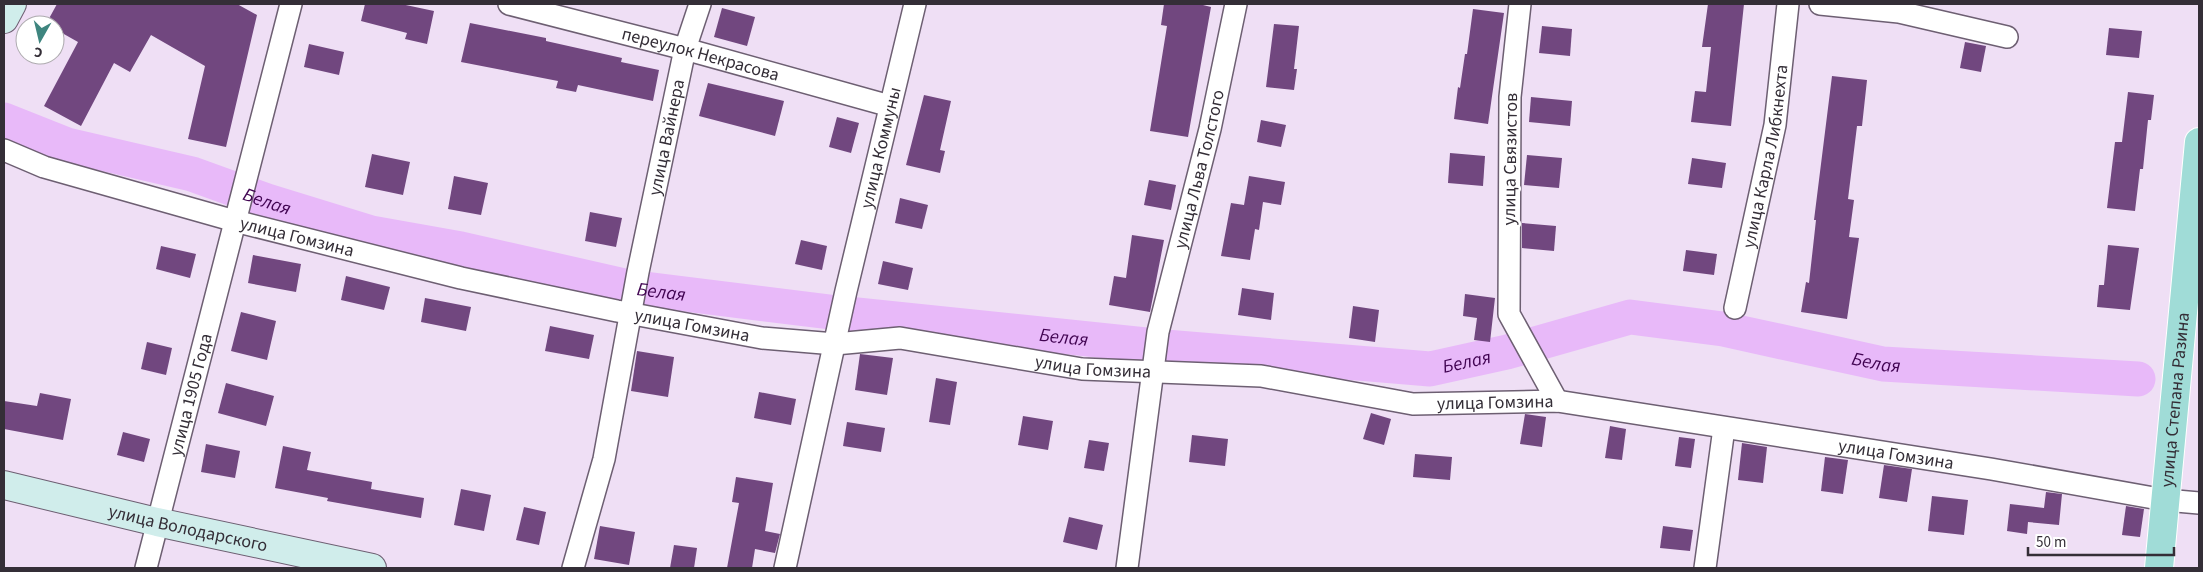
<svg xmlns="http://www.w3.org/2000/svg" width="2203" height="572" viewBox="0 0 2203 572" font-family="'Source Sans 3',sans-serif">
<rect width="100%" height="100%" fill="#efdff5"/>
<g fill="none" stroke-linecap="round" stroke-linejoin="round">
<path stroke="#e8b9f9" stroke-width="35" id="s1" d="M4 120 67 145 192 174 267 201 371 233 461 249 629 287 830 312 1165 347 1430 369 1507 352 1630 317 1723 329 1883 364 2138 379"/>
</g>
<g fill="#71477f">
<path d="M57 4H237L257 15 226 147 188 139 205 66 151 35 130 72 114 63 81 126 44 106 78 42 55 29V25L46 24Z"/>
<path d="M365 4H401L434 11 427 44 405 39 407 33 361 21Z"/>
<path d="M1164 4H1199L1211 7 1188 137 1150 131 1167 26 1161 25Z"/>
<path d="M1708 4H1744L1731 126 1691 122 1695 91 1706 92 1711 47H1702Z"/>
<path d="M722 8 755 17 747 46 714 37Z"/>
<path d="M1473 9 1504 13 1488 124 1454 119 1458 87 1460 88 1465 54H1467Z"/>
<path d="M470 23 546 38V41L622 58 621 62 659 70 653 101 578 85 576 92 556 88 558 81 461 62Z"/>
<path d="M1274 24 1299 26 1294 69H1297L1294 90 1266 87Z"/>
<path d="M1542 26 1572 29 1570 56 1539 53Z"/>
<path d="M2109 28 2142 31 2139 58 2106 55Z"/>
<path d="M1965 42 1986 46 1981 72 1960 68Z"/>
<path d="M309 44 344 52 339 75 304 67Z"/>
<path d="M1832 76 1867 80 1862 126H1857L1848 199 1854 200 1849 237 1859 238 1847 319 1801 312 1806 282 1809 283 1816 220H1814Z"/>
<path d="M708 83 784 101 775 136 699 116Z"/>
<path d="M2128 92 2154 95 2151 120H2148L2143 169H2140L2135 211 2107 208 2115 142H2122Z"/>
<path d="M924 95 951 101 940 150 945 151 940 173 906 165Z"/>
<path d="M1531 97 1572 101 1570 126 1529 122Z"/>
<path d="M837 117 859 123 851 153 829 147Z"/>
<path d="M1261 120 1286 125 1281 147 1257 142Z"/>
<path d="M1450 153 1485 156 1483 186 1448 183Z"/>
<path d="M372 154 410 162 403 195 365 187Z"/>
<path d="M1527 155 1562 158 1559 188 1524 185Z"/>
<path d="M1692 158 1726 163 1722 188 1688 184Z"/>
<path d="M454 176 488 183 481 215 448 209Z"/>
<path d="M1249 176 1285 182 1281 205 1263 202 1259 230 1255 229 1250 260 1221 256 1231 203 1244 205Z"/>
<path d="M1149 180 1176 185 1171 210 1144 205Z"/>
<path d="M900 198 928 205 922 229 895 223Z"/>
<path d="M590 212 622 218 616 247 585 241Z"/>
<path d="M1522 223 1556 226 1554 251 1522 248Z"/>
<path d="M1132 235 1164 240 1150 312 1109 305 1114 276 1126 278Z"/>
<path d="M801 240 827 246 822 270 795 264Z"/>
<path d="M2108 245 2139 248 2130 310 2097 307 2099 285H2104Z"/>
<path d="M161 246 196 254 190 278 156 269Z"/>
<path d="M1686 250 1717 254 1714 275 1683 271Z"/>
<path d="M253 255 301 264 296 292 248 283Z"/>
<path d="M883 261 913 268 908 290 878 284Z"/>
<path d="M346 276 390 287 384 310 341 300Z"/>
<path d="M1242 288 1274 293 1271 320 1238 315Z"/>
<path d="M1465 294 1495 298 1490 342 1474 340 1477 318 1463 316Z"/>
<path d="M425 298 471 307 466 331 421 322Z"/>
<path d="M1353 306 1379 310 1375 342 1349 338Z"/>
<path d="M241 312 276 321 267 360 231 351Z"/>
<path d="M550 326 594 335 589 359 545 351Z"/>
<path d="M147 342 172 348 166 375 141 369Z"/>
<path d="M637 351 674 357 668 397 631 391Z"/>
<path d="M860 354 893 358 887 395 855 390Z"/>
<path d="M936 378 957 382 950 425 929 422Z"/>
<path d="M226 383 274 396 266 426 218 413Z"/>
<path d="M759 392 796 399 791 425 754 418Z"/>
<path d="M40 393 71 399 63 440 4 429V401L37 406Z"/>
<path d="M1371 413 1391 419 1384 445 1363 439Z"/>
<path d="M1525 414 1546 417 1542 447 1520 444Z"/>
<path d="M1023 416 1053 421 1048 450 1018 445Z"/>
<path d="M847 422 885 428 881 452 843 446Z"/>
<path d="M1610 426 1626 429 1622 460 1605 458Z"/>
<path d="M123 432 150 439 144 462 117 455Z"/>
<path d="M1192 435 1228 439 1225 466 1189 462Z"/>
<path d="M1679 437 1695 439 1691 468 1675 466Z"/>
<path d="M1089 440 1109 443 1104 471 1084 468Z"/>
<path d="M1742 443 1767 447 1763 483 1738 480Z"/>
<path d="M206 444 240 451 235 478 201 472Z"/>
<path d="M283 446 311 452 307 470 372 482 371 489 424 498 421 518 327 501 328 498 275 488Z"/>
<path d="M1415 454 1452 457 1450 480 1413 477Z"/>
<path d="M1825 457 1848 460 1843 494 1821 491Z"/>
<path d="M1884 465 1912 469 1907 502 1879 498Z"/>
<path d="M736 477 773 483 765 531 780 534 775 553 755 549 752 568H727L739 503 732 502Z"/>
<path d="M461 489 491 495 484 531 454 525Z"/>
<path d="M2046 492 2062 494 2059 525 2028 522 2027 534 2007 531 2010 504 2044 508Z"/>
<path d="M1932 496 1968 500 1964 535 1928 531Z"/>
<path d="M2126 506 2144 509 2140 537 2122 535Z"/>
<path d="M524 507 546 512 539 545 516 540Z"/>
<path d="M1069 517 1103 525 1097 550 1063 542Z"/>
<path d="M600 526 635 532 629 565 594 559Z"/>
<path d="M1663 526 1693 530 1690 551 1660 548Z"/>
<path d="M674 545 697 548 694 568H670Z"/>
</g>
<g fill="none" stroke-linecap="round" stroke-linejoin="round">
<g stroke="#6d5f72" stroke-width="24">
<g id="street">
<path id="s2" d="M509 4 685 49 890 106"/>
<path d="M1520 4 1510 97 1509 314 1557 401"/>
<path d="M1820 4 1899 12 2007 37"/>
<path id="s3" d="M4 150 44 167 235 221 461 278 617 311 762 338 835 344 900 338 1082 369 1261 376 1413 404 1557 401 1991 469 2165 500 2199 503"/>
<path id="s4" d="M1735 308 1775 125 1788 4"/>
<path id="s5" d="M146 568 291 4"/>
<path id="s6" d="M573 568 604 459 638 272 685 49 700 4"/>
<path id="s7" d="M785 568 846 291 915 4"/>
<path id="s8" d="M1127 568 1158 332 1210 129 1236 4"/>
<path d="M1705 568 1724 428"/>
</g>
</g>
<g stroke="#6d5f72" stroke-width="30">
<g id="secondary">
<path d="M4 19 12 4"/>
<path id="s9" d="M4 485 157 522 372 568"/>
</g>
</g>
<g stroke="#fff" stroke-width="30">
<g id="primary">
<path id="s10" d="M2159 568 2199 142"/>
</g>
</g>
<use href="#street" stroke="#fff" stroke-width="21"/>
<use href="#secondary" stroke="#d0edeb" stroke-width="28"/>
<use href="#primary" stroke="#a0dcd7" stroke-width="28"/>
</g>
<g text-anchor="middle" stroke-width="5" stroke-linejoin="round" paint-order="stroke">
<g font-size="18" fill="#342e37" stroke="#fff">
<text dy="6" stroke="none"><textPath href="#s2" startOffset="198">переулок Некрасова</textPath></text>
<text dy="6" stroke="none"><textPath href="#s6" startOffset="441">улица Вайнера</textPath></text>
<text dy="6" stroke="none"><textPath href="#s7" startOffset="431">улица Коммуны</textPath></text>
<text dy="6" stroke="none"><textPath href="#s4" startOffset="155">улица Карла Либкнехта</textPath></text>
<text transform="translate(1510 159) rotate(-89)" y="6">улица Связистов</text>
<text dy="6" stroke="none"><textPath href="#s8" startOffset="406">улица Льва Толстого</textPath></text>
<text dy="6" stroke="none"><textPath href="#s3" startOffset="306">улица Гомзина</textPath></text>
<text dy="6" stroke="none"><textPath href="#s3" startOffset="711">улица Гомзина</textPath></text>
<text dy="6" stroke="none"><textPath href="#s3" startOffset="1116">улица Гомзина</textPath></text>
<text dy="6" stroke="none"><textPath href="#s5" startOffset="179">улица 1905 Года</textPath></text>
<text dy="6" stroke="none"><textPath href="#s10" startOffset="169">улица Степана Разина</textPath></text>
<text dy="6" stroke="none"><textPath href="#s3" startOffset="1521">улица Гомзина</textPath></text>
<text dy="6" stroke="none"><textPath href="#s3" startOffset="1926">улица Гомзина</textPath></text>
<text dy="6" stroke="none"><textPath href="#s9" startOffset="189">улица Володарского</textPath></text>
</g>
<g font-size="19" font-style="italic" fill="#410452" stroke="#fff">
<text dy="7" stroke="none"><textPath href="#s1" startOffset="276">Белая</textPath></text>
<text dy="7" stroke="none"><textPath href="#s1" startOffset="681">Белая</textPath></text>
<text dy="7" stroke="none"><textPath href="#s1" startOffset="1086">Белая</textPath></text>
<text dy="7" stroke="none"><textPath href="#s1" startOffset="1491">Белая</textPath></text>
<text dy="7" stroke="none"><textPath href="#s1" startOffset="1911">Белая</textPath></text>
</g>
</g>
<rect width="2203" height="572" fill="none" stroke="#342e37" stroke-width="10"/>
<g transform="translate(40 40) rotate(188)"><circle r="24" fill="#ffffff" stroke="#aeabaf"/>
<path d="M0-4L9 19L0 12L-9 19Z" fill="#3e857f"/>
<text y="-8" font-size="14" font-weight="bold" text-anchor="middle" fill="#342e37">С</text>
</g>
<path d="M2028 547v8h146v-8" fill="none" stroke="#342e37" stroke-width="2.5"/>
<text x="2036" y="547" font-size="15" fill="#342e37" stroke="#ffffff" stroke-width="4" paint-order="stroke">50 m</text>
</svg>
